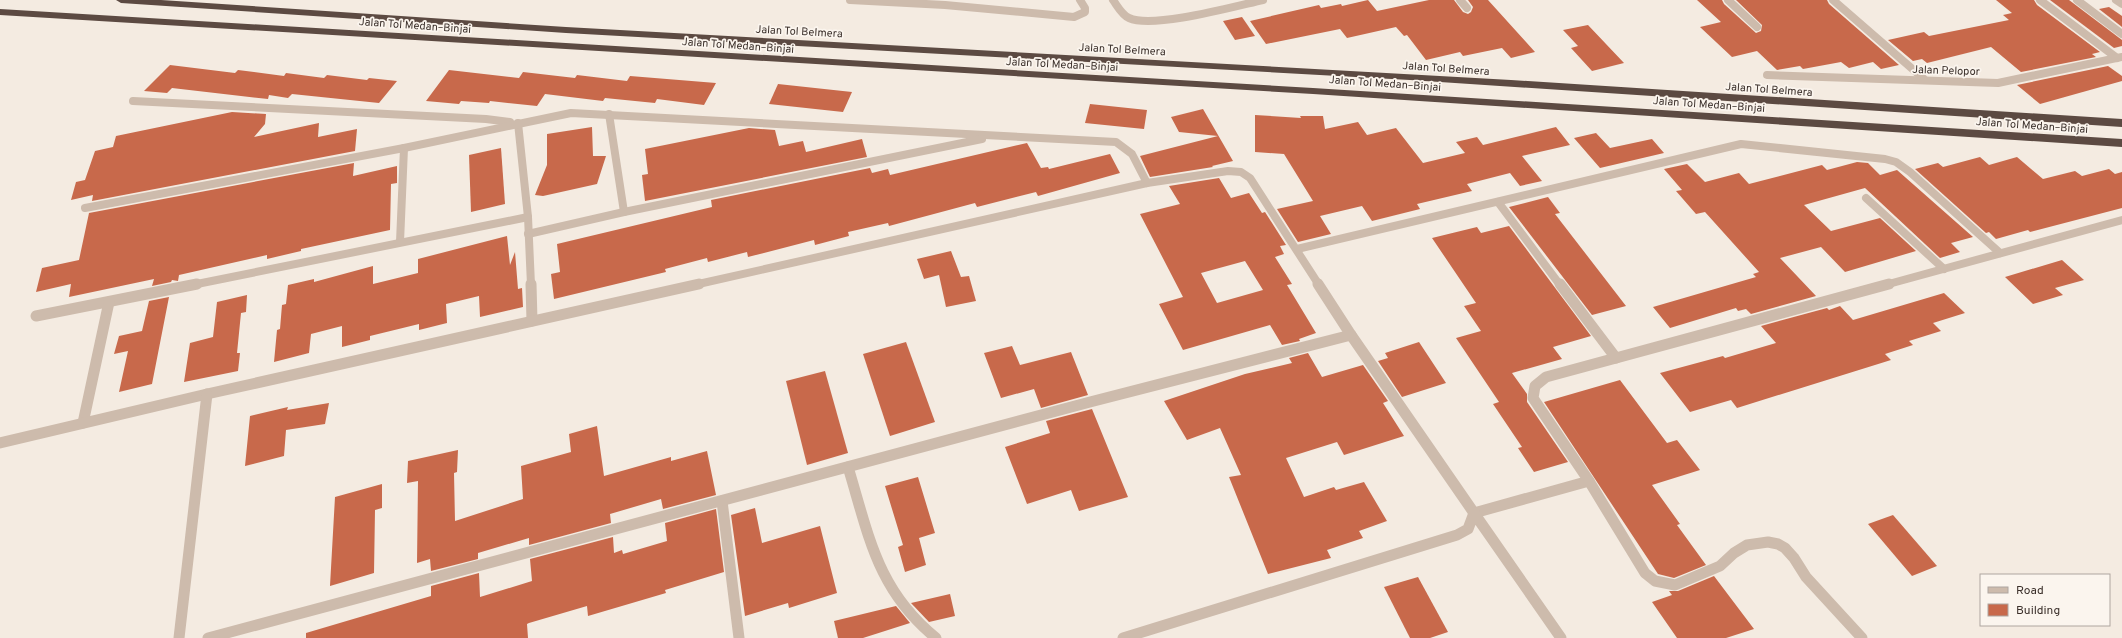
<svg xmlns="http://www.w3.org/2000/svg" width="2122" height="638" viewBox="0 0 2122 638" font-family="Overpass,sans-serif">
<rect width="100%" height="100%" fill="#f4ebe1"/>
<g fill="#c8694b" fill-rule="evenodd">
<path d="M1368 0 1377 11 1429 0H1454L1463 12 1468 14 1471 12 1473 7 1468 0H1488L1535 52 1511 58 1502 48 1463 56 1460 52 1426 60 1407 35 1404 36 1396 27 1347 38 1340 29 1266 44 1250 21 1319 5 1321 8 1341 4 1342 6Z"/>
<path d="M1697 0H1722L1724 4 1756 33 1761 31 1762 25 1736 0H1827L1829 4 1899 65 1881 69 1873 62 1849 68 1841 62 1803 69 1800 66 1777 70 1757 51 1732 57 1700 27 1721 22Z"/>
<path d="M1996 0H2034L2037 5 2100 52 2092 54 2096 57 2021 72 1991 47 1927 63 1922 59 1913 61 1888 40 1924 32 1929 36 2009 20 2003 15 2012 13Z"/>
<path d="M2050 0H2069L2122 40V46L2114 48Z"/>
<path d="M2109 7 2122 16V27L2099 9Z"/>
<path d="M1242 17 1255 36 1235 40 1223 21Z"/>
<path d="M1588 25 1624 63 1592 71 1571 48 1578 46 1563 30Z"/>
<path d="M170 65 235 73 238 70 284 76 286 73 324 78 327 75 367 80 369 78 397 81 379 103 292 94 288 98 269 95 268 99 172 88 167 93 144 91Z"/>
<path d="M2108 66 2122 76V81L2040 104 2017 85Z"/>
<path d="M449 70 519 78 523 72 575 78 577 75 627 81 630 76 716 83 704 105 657 99 655 103 605 98 603 101 545 94 537 106 490 101 489 103 461 101 459 104 426 101Z"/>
<path d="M778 84 852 92 843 112 769 104Z"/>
<path d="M1090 104 1147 110 1144 129 1085 123Z"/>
<path d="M1203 109 1233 161 1212 166 1213 167 1150 177 1140 156 1218 136 1179 132 1171 117Z"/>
<path d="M232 112 266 114 265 124 254 137 319 123 318 137 357 129 355 151 92 201 93 195 71 200 76 182 85 180 95 151 113 147 116 136Z"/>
<path d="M1255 115 1301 118 1300 116H1323L1325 129 1358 122 1367 135 1396 128 1423 163 1465 153 1456 142 1477 137 1483 145 1556 127 1570 145 1522 156 1542 181 1520 186 1510 173 1467 184 1472 191 1417 204 1420 209 1372 221 1362 206 1320 216 1331 234 1298 242 1277 209 1313 201 1284 154 1255 152Z"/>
<path d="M592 127 593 156H606L597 184 543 196 535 195 547 165V134Z"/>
<path d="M749 128 775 130 779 146 803 141 806 152 862 139 867 157 645 201 642 175 648 174 645 149Z"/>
<path d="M1596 133 1610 148 1652 139 1664 153 1600 168 1574 138Z"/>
<path d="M1027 143 1041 168 1048 167 1049 169 1110 154 1120 173 1038 196 1036 192 977 207 975 203 889 226 888 223 848 232 849 236 815 245 814 240 748 257 747 252 708 262 707 258 665 269 666 272 554 299 551 274 560 272 557 244 712 207 711 200 870 168 872 173 888 169 890 175Z"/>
<path d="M501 148 505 204 471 212 469 155Z"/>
<path d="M1980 157 1989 165 2017 157 2043 179 2075 171 2082 176 2109 169 2115 174 2122 172V208L2030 232 2028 230 1996 239 1989 232 1986 233 1915 169 1938 163 1943 167Z"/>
<path d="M1857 162 1868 163 1880 175 1897 170 1973 237 1951 243 1960 252 1940 258 1865 188 1804 205 1831 231 1880 218 1916 251 1845 272 1821 247 1780 258 1816 296 1751 314 1746 309 1738 311 1736 308 1670 328 1653 307 1756 277 1753 274 1759 272 1705 212 1696 214 1676 191 1682 190 1664 169 1687 164 1705 182 1739 173 1749 184 1822 165 1827 170Z"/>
<path d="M354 163 353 176 397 166V183L391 184 390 230 301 249V251L267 259V255L179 275 178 281 172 280 171 282 152 286 154 279 69 297 71 284 36 292 42 268 79 260 89 213Z"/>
<path d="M1219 178 1231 198 1249 193 1262 213 1265 212 1286 245 1280 246 1284 254 1275 257 1292 284 1287 285 1316 333 1299 339 1300 341 1282 345 1270 325 1183 350 1159 304 1183 297 1140 214 1180 204 1169 186ZM1245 261 1263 290 1217 303 1201 273Z"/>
<path d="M1548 197 1560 213 1555 214 1626 306 1592 315 1509 207Z"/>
<path d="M1509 226 1591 336 1553 347 1562 359 1512 373 1527 394V402L1568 462 1534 472 1518 448 1522 447 1493 404 1499 402 1456 338 1481 331 1464 306 1476 303 1432 238 1477 227 1481 233Z"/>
<path d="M507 236 510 265 515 252 518 289 522 288 523 307 480 317 479 296 446 304 447 323 419 330V324L370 336V340L342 347V326L311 334 309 353 274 362 277 330 280 329 282 305 286 304 288 285 314 279V282L373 266V284L418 273V259Z"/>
<path d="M951 251 961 277 969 276 976 301 946 307 939 275 924 279 917 259Z"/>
<path d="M2062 260 2084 280 2055 288 2063 295 2033 304 2005 277Z"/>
<path d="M1944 293 1965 313 1933 323 1941 331 1909 341 1913 345 1885 354 1891 360 1737 408 1731 400 1690 412 1660 373 1723 356 1725 358 1776 343 1761 326 1827 308 1829 310 1840 306 1853 320Z"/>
<path d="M247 295 246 312 241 313 237 353H240L238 371 184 382 190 343 213 337 217 302Z"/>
<path d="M169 297 152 384 119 392 128 351 114 354 119 336 142 331 149 301Z"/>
<path d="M906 342 935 422 890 436 863 354Z"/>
<path d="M1419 342 1446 383 1402 397 1378 361 1388 358 1385 353Z"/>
<path d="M1012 346 1020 365 1071 352 1088 395 1041 408 1034 389 1001 398 984 353Z"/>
<path d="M1308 353 1322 377 1363 365 1388 401 1383 403 1404 436 1344 455 1337 442 1286 458 1304 497 1334 487 1336 490 1364 482 1387 521 1359 531 1363 538 1327 550 1331 558 1268 574 1229 477 1241 475 1220 428 1187 440 1164 401 1245 374 1292 363 1289 358Z"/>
<path d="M825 371 848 453 807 465 786 381Z"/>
<path d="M1620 380 1667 443 1677 440 1700 470 1652 485 1680 524 1677 525 1706 565 1674 578 1658 574 1544 402Z"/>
<path d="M329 403 325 424 286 430 284 456 245 466 250 416 288 407 287 410Z"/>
<path d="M1092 409 1128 497 1079 511 1071 490 1027 504 1005 447 1050 433 1046 421Z"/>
<path d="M597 426 604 476 671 457V461L707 451 716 495 663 509 661 499 610 514 611 523 529 545V538L478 553V559L431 571 430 559 417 563 418 481 407 483 408 461 458 450 457 472 454 473 455 521 523 499 521 466 571 452 569 434Z"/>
<path d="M918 477 935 533 919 538 926 565 905 572 898 547 903 545 885 486Z"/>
<path d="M382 484V508L375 510 374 573 330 586 335 497Z"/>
<path d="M755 508 762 543 820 526 837 593 789 608 788 603 745 616 731 515Z"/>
<path d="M716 509 724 572 665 590 666 593 588 616 587 606 529 623 527 624 528 638H306V633L431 596V586L479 573 480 597 532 581 530 559 613 537 614 553 622 550 623 554 667 541 665 523Z"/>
<path d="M1893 515 1937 566 1912 576 1868 524Z"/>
<path d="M1714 576 1754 629 1726 638H1677L1652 602 1672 595 1669 591H1678Z"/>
<path d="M1418 577 1448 632 1430 638H1410L1384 587Z"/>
<path d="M950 594 955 616 929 622 911 603Z"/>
<path d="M896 606 910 623 863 638H838L834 621Z"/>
</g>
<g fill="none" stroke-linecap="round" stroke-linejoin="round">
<g stroke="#cdbbac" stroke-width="8">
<path d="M850 0 945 5 1074 17 1085 12V8L1080 0"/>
<path d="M1113 0C1118 7 1122 15 1129 18 1153 29 1236 6 1263 0"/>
<path d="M1460 0 1467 8"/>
<path d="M1728 0 1757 27"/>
<path d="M1833 0 1924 79"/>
<path d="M2040 0 2117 58"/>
<path d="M2077 0 2122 34"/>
<path d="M2116 0 2122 4"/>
<path d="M1767 75 1998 83 2122 57"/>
<path d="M133 101 486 119 510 122"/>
<path d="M609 114 624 212"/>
<path d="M518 123 528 217 531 285"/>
<path d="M1866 198 1944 269"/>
<path d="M1498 202 1560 285"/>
<path d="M85 208 404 148 571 113 1116 142 1132 154 1147 183"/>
<path d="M528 234 624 212 982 139"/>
<path d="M400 242 404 148"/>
<path d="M1297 249 1741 144 1885 159 1896 162 1910 172 2000 253"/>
<path d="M192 285 528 217"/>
<path d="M694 285 1147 183 1228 171 1241 172 1250 178 1319 285"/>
<path d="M1885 285 2122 220"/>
</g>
<g stroke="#cdbbac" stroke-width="11">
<path d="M531 284 532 321"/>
<path d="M1318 284 1351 335 1474 513 1589 481 1533 398 1535 386 1546 377 1889 284"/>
<path d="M1560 284 1616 358"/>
<path d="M36 316 197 284"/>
<path d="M83 423 109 302"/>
<path d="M0 443 207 394 699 284"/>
<path d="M848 467C869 536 877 590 936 638"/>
<path d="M1589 481 1645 573 1655 581 1675 585 1720 566 1734 553 1747 545 1768 542 1778 544 1785 548 1794 558 1806 577 1862 638"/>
<path d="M722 501 739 638"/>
<path d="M179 638 207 394"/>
<path d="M208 638 1090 402 1351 335"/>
<path d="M1123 638 1457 535 1468 529 1474 513 1561 638"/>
</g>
<g fill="#5c4a42" fill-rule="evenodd">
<path d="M116 0H161L566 27 1511 80 2122 119V127L1410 80 566 33 121 3Z"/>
<path d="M0 9 1313 88 2122 139V147L1313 94 0 15Z"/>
</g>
</g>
<g text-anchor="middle" stroke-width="3.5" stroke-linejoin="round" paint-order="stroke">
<g font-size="11" fill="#3b302b" stroke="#fbf5ee">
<text transform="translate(415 25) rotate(4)" y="4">Jalan Tol Medan–Binjai</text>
<text transform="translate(799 31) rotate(3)" y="4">Jalan Tol Belmera</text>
<text transform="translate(738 45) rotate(4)" y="4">Jalan Tol Medan–Binjai</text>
<text transform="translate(1122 49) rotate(3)" y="4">Jalan Tol Belmera</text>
<text transform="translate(1062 64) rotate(3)" y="4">Jalan Tol Medan–Binjai</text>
<text transform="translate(1446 68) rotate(4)" y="4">Jalan Tol Belmera</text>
<text transform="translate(1946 70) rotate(2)" y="4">Jalan Pelopor</text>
<text transform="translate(1385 83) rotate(4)" y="4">Jalan Tol Medan–Binjai</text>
<text transform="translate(1769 89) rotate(4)" y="4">Jalan Tol Belmera</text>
<text transform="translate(1709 104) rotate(4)" y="4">Jalan Tol Medan–Binjai</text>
<text transform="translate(2032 125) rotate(4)" y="4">Jalan Tol Medan–Binjai</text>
</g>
</g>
<rect x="1980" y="574" width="130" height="52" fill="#fbf5ee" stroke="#aea6a0"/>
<rect x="1988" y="587" width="20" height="6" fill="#cdbbac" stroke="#aea6a0"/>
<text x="2016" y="594" font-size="12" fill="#3b302b">Road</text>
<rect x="1988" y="604" width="20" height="12" fill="#c8694b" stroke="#aea6a0"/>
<text x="2016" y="614" font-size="12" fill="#3b302b">Building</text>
</svg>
